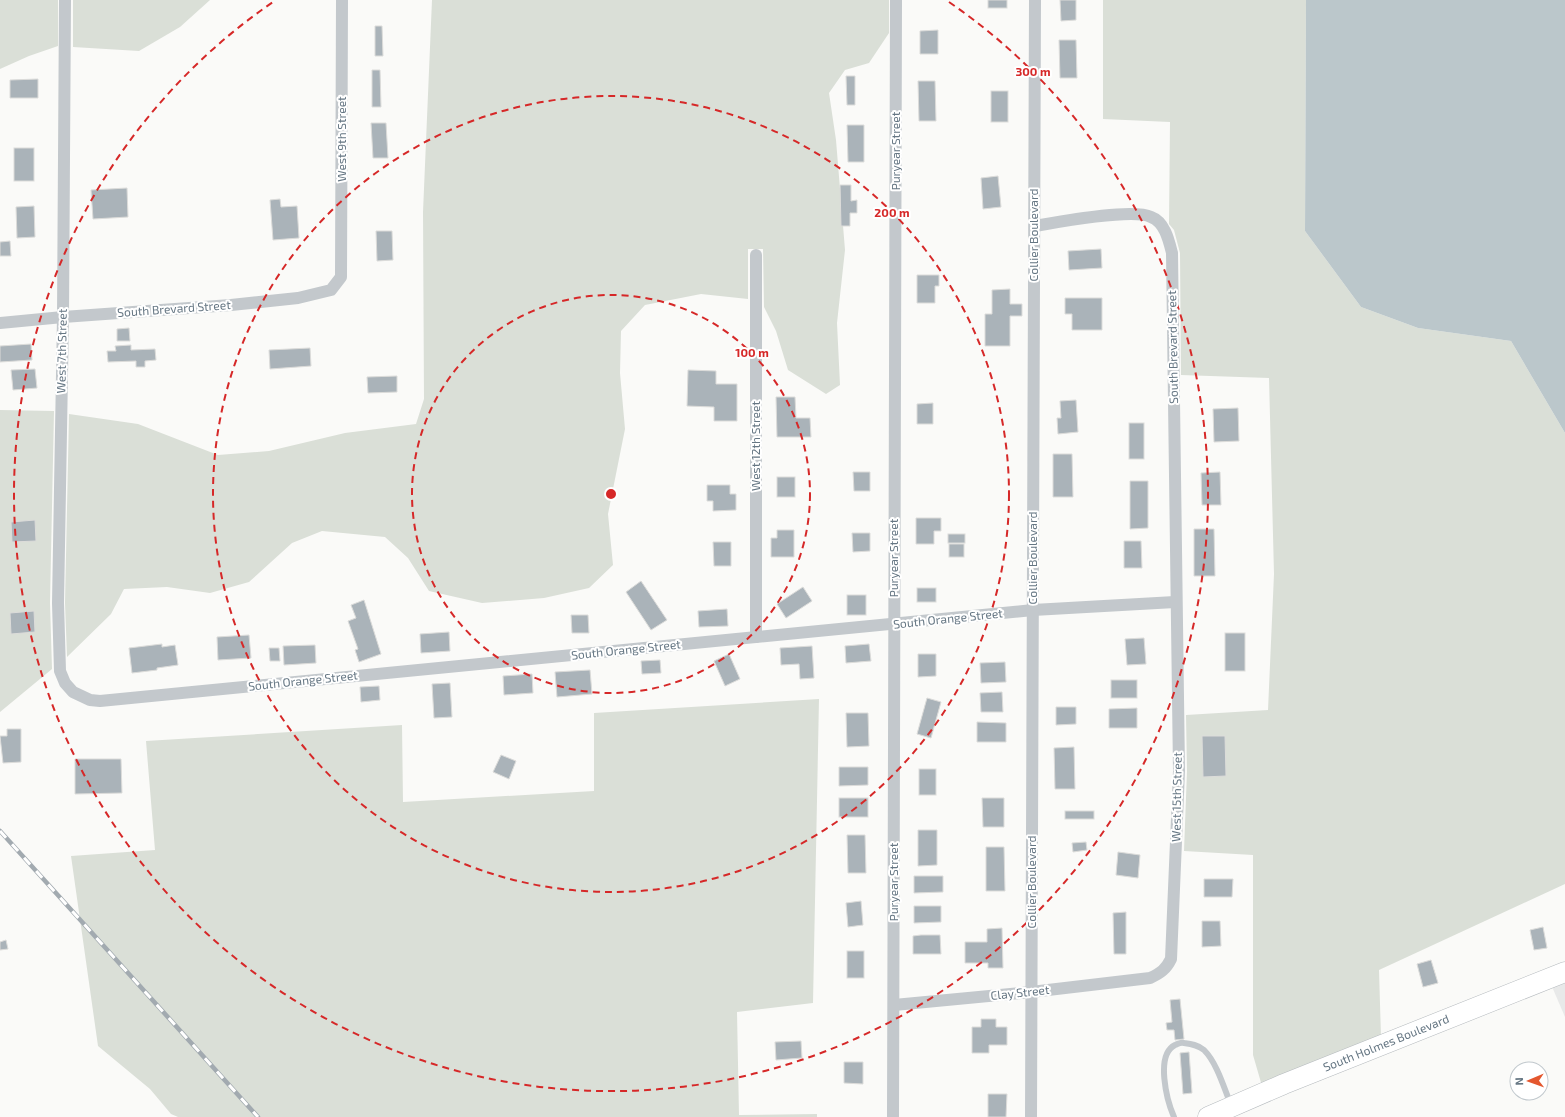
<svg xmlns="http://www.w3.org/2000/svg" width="1565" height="1117" viewBox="0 0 1565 1117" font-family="'Exo 2',sans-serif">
<rect width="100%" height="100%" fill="#fafaf8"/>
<path fill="#e8e9e9" d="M1565 976V1017L1550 982Z"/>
<g fill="#dadfd7">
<path d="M0 0H58V46L29 56 0 69Z"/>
<path d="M73 0H210L180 27 139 51 73 47Z"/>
<path d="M432 0H889V33L869 63 845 70 829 93 836 140 845 250 837 323 840 385 826 394 788 370 776 331 764 307 763 249H748V299L701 294 645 305 621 331 620 373 625 429 608 514 613 565 589 588 544 598 482 603 429 591 408 558 385 537 322 531 292 543 249 582 210 593 167 587 124 589 111 614 67 657 65 603 69 414 138 424 218 455 269 451 345 433 416 424 424 399 423 212Z"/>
<path d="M1103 0H1306L1305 231 1361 307 1418 328 1511 341 1565 433V884L1379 970 1381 1037 1262 1086 1253 1055V855L1184 851 1187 771 1186 715 1268 710 1274 574 1269 378 1181 375 1180 253 1174 230 1169 224 1170 122 1103 119Z"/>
<path d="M0 410 54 411 50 603 52 669 0 712Z"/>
<path d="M819 699 813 1003 737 1012 739 1115 817 1114V1117H178L171 1114 150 1089 98 1046 71 856 155 850 146 741 402 725 403 802 594 791V713Z"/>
</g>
<path fill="#bbc7cb" d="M1306 0H1565V433L1511 341 1418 328 1361 307 1305 231Z"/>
<g fill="#aab3b9" stroke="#dcdcda">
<rect x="988" y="0" width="19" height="8"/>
<path d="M1060 0H1076V20L1061 21Z"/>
<path d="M375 26H382L383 56H375Z"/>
<path d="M938 30V54H920V31Z"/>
<path d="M1059 40H1076L1077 78H1060Z"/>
<path d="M372 70H380L381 107H372Z"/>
<path d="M846 76H855V105H847Z"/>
<path d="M38 79V98H10V80Z"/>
<path d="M918 81H935L936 121H919Z"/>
<rect x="991" y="91" width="17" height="31"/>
<path d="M371 123H386L388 158H373Z"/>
<path d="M847 125H864V162H848Z"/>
<rect x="14" y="148" width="20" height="33"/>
<path d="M998 176 1001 207 983 209 981 178Z"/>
<path d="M840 185H851V201L857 200V213H850V226H841Z"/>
<path d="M127 188 128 217 93 219 91 190Z"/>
<path d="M280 199 281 207 297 206 299 238 273 240 270 200Z"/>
<path d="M34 206 35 237 17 238 16 207Z"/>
<path d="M376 231H392L393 260 377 261Z"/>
<path d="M10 241 11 256H0V242Z"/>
<path d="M1101 249 1102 268 1069 270 1068 251Z"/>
<path d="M917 275H939V286H935V303H917Z"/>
<path d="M1010 289V304H1022V316H1010V346H985V314H992V290Z"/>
<path d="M1065 298H1102V330H1072V314H1065Z"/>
<path d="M129 328 130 341H117V329Z"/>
<path d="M31 344 32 360 0 362V346Z"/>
<path d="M131 345V350L155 349 156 360 145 361V367H136V361L108 362 107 351H116L115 346Z"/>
<path d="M310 348 311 366 270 369 269 350Z"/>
<path d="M35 369 37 388 13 390 11 370Z"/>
<path d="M688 370 716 371V384H737V421H714V407L687 406Z"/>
<path d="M397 376V392L368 393 367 377Z"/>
<path d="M776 397H795L796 418H810L811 437H777Z"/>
<path d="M1076 400 1078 432 1058 434 1057 418H1061L1060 401Z"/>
<path d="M933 403V424H917V404Z"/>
<path d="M1238 408 1239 441 1214 442 1213 409Z"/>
<rect x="1129" y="423" width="15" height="36"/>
<path d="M1053 454H1072L1073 497H1053Z"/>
<path d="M853 472H870V491H854Z"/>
<path d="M1220 472 1221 505H1202L1201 473Z"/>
<rect x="777" y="477" width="18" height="20"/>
<path d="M1130 481H1148V528L1130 529Z"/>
<path d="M707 485H730V494H736V510L713 511V501H707Z"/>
<path d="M916 518H941V531H934V544H916Z"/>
<path d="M35 520 36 541 12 542 11 522Z"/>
<path d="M1194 529H1214L1215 576H1194Z"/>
<path d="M777 530H794V557H771V538H777Z"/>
<path d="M852 533H870V551L853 552Z"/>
<rect x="948" y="534" width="17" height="9"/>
<path d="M1124 541H1141L1142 568H1124Z"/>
<path d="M713 542H731V566H714Z"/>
<rect x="949" y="544" width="15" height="13"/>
<path d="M641 581 667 620 651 630 626 592Z"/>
<path d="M803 587 812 601 786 618 777 604Z"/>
<rect x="917" y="588" width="19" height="14"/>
<rect x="847" y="595" width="19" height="20"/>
<path d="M364 600 381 654 359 662 355 650 358 649 348 621 356 618 351 605Z"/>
<path d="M727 609 728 626 699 627 698 611Z"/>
<path d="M34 611 35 632 11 634 10 613Z"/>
<path d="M571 615H588L589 633H572Z"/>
<path d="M449 632 450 651 421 653 420 634Z"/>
<rect x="1225" y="633" width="20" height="38"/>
<path d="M249 635 251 658 218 660 217 637Z"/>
<path d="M1144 638 1146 664 1127 665 1125 639Z"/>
<path d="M162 644V647L175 645 178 665 157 668V670L132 673 129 648Z"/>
<path d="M869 644 871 661 846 663 845 646Z"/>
<path d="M315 645 316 663 284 665 283 646Z"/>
<path d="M812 646 814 678 800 679 799 664 781 665 780 648Z"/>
<path d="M269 648H279L280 661H270Z"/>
<path d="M729 654 740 679 725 686 714 661Z"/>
<path d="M918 654H936V676L918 677Z"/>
<path d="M660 660 661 673 642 674 641 661Z"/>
<path d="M1005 662 1006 682 981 683 980 663Z"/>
<path d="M590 670 592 694 557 697 555 672Z"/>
<path d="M532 674 533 693 504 695 503 676Z"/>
<rect x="1111" y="680" width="26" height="18"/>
<path d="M450 683 452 717 434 718 432 684Z"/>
<path d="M379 686 380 700 361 702 360 687Z"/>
<path d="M1002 692 1003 712H981L980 693Z"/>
<path d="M927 698 941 702 931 738 917 734Z"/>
<path d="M1056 707H1076V724L1056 725Z"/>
<path d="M1137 708V728H1109V709Z"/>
<path d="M846 713H868L869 746 847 747Z"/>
<path d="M977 722 1006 723V742H977Z"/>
<path d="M7 729H21V762L3 763 0 736H7Z"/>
<path d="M1202 736H1225L1226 776 1203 777Z"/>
<path d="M1074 747 1075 789H1055L1054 748Z"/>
<path d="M501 755 516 761 509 779 493 772Z"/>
<path d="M75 759H121L122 793 75 794Z"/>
<path d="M839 767H868V785L839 786Z"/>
<rect x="919" y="769" width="17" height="26"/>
<rect x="839" y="798" width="29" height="19"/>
<path d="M982 798H1004V827H983Z"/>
<rect x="1065" y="811" width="29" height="8"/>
<path d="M918 830H937V865L918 866Z"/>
<path d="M847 835H865L866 873H848Z"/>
<path d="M1086 842 1087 850 1073 852 1072 843Z"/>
<path d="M986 847H1004L1005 891H986Z"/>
<path d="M1118 852 1140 855 1138 878 1116 875Z"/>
<path d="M914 876H943V892L914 893Z"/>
<path d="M1204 879H1233L1232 897H1204Z"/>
<path d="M861 901 863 925 848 927 846 903Z"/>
<path d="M914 906H941V922L914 923Z"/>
<path d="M1126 912V954H1114L1113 913Z"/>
<path d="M1202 921H1220L1221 946 1202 947Z"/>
<path d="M1543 927 1547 948 1534 950 1530 930Z"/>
<path d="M1002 928 1003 968H988V963H965V942H987V929Z"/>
<path d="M921 935H940L941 954H913V936Z"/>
<path d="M6 940 8 949 0 950V942Z"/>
<rect x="847" y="951" width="17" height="27"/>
<path d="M1431 960 1438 983 1423 987 1417 964Z"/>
<path d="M1180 999 1184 1039 1175 1040 1174 1030H1167L1166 1023 1172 1022 1170 1000Z"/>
<path d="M981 1019H996V1027H1007V1045H989V1053H972V1027H981Z"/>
<path d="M801 1041 802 1058 776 1060 775 1042Z"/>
<path d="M1189 1052 1192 1093 1183 1094 1180 1053Z"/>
<path d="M844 1062H863V1084L844 1083Z"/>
<path d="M988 1094H1007L1006 1117H988Z"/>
</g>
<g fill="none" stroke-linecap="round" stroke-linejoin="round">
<g stroke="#b5babe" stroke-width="21">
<g id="primary">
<path id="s1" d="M1208 1117 1284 1084 1565 972"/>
</g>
</g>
<path stroke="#c3c8cc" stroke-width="6" d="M1174 1117C1167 1101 1155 1055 1175 1045 1178 1044 1180 1042 1184 1043 1191 1044 1198 1045 1204 1050 1217 1063 1224 1088 1231 1105"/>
<g stroke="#c3c8cc" stroke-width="12">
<path d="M65 0 63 317 58 603 60 671 65 683 73 692 90 700 100 701 1033 610 1175 602"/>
<path d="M756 255V637"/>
<path d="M0 323 63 317 231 305 298 298 331 290 341 277 342 0"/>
<path d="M894 1005 1031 992 1150 978C1161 973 1166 969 1171 959L1179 771 1172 253C1169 241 1165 222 1151 217 1132 208 1059 222 1035 226"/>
<path d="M893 1117 896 0"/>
<path d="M1031 1117 1035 0"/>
</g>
<use href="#primary" stroke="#fff" stroke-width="20"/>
<g stroke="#a2aab0" stroke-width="4.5">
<path id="rail" d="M0 831 258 1117"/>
</g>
<use href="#rail" stroke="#fff" stroke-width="3" stroke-dasharray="9" stroke-linecap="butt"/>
</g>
<g fill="none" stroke="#d62828" stroke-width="2" stroke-dasharray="7 5">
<circle cx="611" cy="494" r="199"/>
<circle cx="611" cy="494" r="398"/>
<path d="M949 2A597 597 0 1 1 273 2"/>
</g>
<g text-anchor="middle" stroke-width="4" stroke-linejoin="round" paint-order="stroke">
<g font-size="12" fill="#657683" stroke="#fff">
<text transform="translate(342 139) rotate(-90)" y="4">West 9th Street</text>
<text transform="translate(896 151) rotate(-90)" y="4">Puryear Street</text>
<text transform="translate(1034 235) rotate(-90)" y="4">Collier Boulevard</text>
<text transform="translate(174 309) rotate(-4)" y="4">South Brevard Street</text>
<text transform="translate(1173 347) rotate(-91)" y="4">South Brevard Street</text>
<text transform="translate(62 351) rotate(-89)" y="4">West 7th Street</text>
<text transform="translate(756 446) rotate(-90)" y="4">West 12th Street</text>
<text transform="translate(894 558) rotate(-90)" y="4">Puryear Street</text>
<text transform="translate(1033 558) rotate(-90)" y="4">Collier Boulevard</text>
<text transform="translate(948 619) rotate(-6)" y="4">South Orange Street</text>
<text transform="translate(626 650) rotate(-6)" y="4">South Orange Street</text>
<text transform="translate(303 681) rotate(-6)" y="4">South Orange Street</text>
<text transform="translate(1177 797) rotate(-89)" y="4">West 15th Street</text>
<text transform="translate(894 882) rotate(-90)" y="4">Puryear Street</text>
<text transform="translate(1032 882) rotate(-90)" y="4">Collier Boulevard</text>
<text transform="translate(1020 993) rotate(-6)" y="4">Clay Street</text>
<text dy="4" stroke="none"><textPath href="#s1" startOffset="193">South Holmes Boulevard</textPath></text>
</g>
</g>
<circle cx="611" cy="494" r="6" fill="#d62828" stroke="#fff" stroke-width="2"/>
<g font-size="12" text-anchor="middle" font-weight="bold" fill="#d62828" stroke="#fff" stroke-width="4" stroke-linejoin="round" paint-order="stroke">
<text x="1033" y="76">300 m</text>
<text x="892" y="217">200 m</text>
<text x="752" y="357">100 m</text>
</g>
<g transform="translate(1529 1081) rotate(268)"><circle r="19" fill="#ffffff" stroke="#c1c8cd"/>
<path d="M0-3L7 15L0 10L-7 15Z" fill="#e4572e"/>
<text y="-6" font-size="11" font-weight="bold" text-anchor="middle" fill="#657683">N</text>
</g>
</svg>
